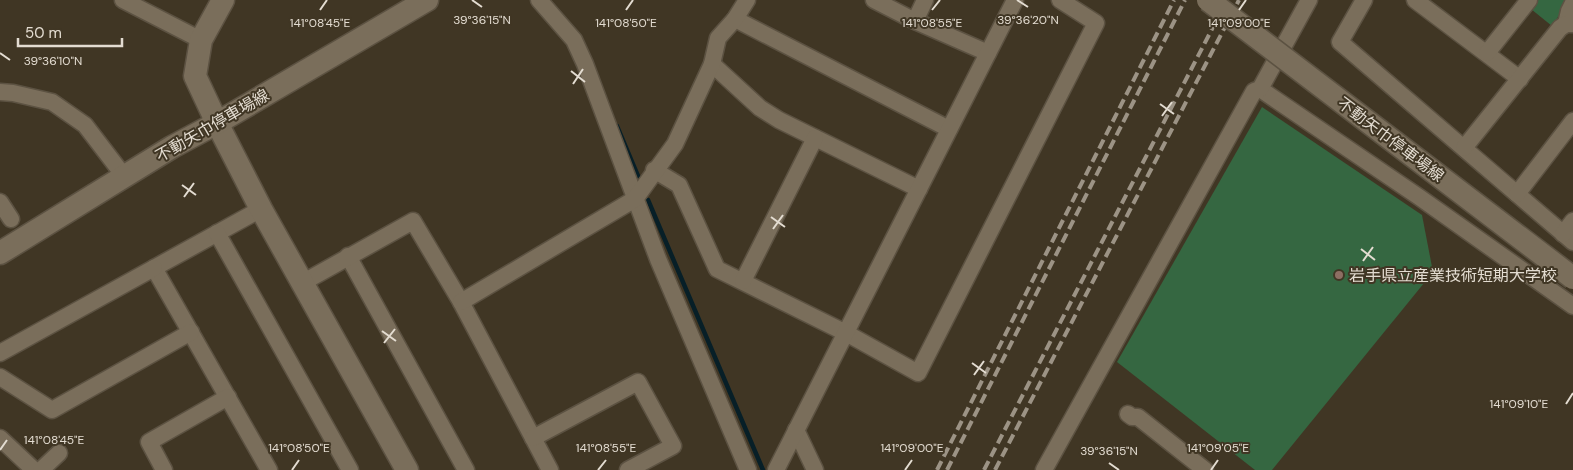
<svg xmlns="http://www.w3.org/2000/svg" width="1573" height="470" viewBox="0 0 1573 470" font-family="'DM Sans','Noto Sans JP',sans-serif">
<rect width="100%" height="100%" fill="#403624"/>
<g fill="#356741">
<path d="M1537 0H1566L1562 11 1552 26 1531 9Z"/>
<path d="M1262 107 1422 215 1433 272 1272 470H1255L1117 362Z"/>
</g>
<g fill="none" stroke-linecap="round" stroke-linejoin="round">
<g stroke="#071f27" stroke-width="4.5">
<path d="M617 126 641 183"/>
<path d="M648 200 763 470"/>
</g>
<g stroke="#5c5242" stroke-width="19">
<g id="street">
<path d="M123 0 201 40"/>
<path d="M539 0 574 40 585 64 658 259 748 470"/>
<path d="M874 0 915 21 988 53"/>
<path d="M1364 0 1340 42 1573 242"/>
<path d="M1415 0 1520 79"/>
<path d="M735 19 949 129"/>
<path d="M915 21 925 0"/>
<path d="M1566 24 1569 11 1573 3"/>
<path d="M1487 53 1529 0"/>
<path d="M712 64 760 108 779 120 919 189"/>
<path d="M1260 89 1419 197 1573 306"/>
<path d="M0 92 13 93 52 102 85 125 124 176"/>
<path d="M1464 148 1560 28 1566 24H1573"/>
<path d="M654 170 679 185 717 269 846 333 918 373 1096 23 1060 0"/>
<path d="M1517 194 1573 121"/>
<path d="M0 202 11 219"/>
<path d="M261 209 154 268 269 470"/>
<path d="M217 233 350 470"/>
<path d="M1563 234 1573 221"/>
<path d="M348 256 466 470"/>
<path d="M743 281 815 138"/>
<path d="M302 283 413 221 461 302 550 470"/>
<path d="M461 302 635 199 675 144 712 64 718 38 735 19 747 0"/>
<path d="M0 353 154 268"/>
<path d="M0 377 52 410 191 332"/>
<path d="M1128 414 1132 417H1138L1205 470"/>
<path d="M796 430 815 470"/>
<path d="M0 438 34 470"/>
<path d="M533 438 638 382 673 446 628 470"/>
<path d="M41 470 59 453"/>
<path d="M164 470 149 442 228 397"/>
<path d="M776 470 1015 0"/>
<path d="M1044 470 1254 91 1260 89 1309 0"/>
</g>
</g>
<g stroke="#5c5242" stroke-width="25">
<g id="secondary">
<path d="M223 0 201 40 195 76 217 123 261 209 407 470"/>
<path d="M0 253 172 147 217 123 427 0"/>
</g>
</g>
<use href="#street" stroke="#7a6e5b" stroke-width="16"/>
<use href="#secondary" stroke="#7a6e5b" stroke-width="22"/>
<g stroke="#9c9385" stroke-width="4" stroke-dasharray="10 5" stroke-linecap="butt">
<path d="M937 470 1174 0"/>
<path d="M947 470 1185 0"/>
<path d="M984 470 1227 0"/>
<path d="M995 470 1239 0"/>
</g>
<g stroke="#5c5242" stroke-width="25" stroke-linecap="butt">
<path id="secondary-bridge" d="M1208 0 1573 278"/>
</g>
<use href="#secondary-bridge" stroke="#7a6e5b" stroke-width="22"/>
</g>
<path fill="none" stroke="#e3dcd1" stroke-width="2" d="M472 0 482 7M1017 0 1028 7M320 10 327 0M626 10 633 0M932 10 940 0M1239 10 1246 0M0 53 10 60M571 71 585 82M573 84 583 69M1160 104 1174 114M1162 116 1172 102M182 185 196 195M184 197 194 183M771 217 785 227M773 229 783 215M1361 249 1375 260M1363 261 1373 247M382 331 396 341M384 343 395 329M972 363 986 373M974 375 984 361M1566 404 1573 393M0 450 7 440M1109 463 1119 470M292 470 299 460M598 470 606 460M905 470 912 460M1211 470 1218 460"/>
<circle fill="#8d6e63" stroke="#403624" stroke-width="2" cx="1339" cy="275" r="5"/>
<g text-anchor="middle" stroke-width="4" stroke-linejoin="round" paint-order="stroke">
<g font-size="16" fill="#e3dcd1" stroke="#403624">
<text transform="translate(212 125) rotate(-30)" y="6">不動矢巾停車場線</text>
<text transform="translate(1391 139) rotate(37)" y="6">不動矢巾停車場線</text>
</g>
<g font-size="16" fill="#e3dcd1" stroke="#403624" text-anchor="start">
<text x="1349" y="281">岩手県立産業技術短期大学校</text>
</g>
</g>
<g font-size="12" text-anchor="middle" fill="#e3dcd1" stroke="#403624" stroke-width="4" stroke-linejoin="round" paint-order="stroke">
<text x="1028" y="24">39°36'20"N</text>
<text x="482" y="24">39°36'15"N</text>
<text x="320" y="27">141°08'45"E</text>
<text x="626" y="27">141°08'50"E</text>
<text x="932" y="27">141°08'55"E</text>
<text x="1239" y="27">141°09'00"E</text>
<text x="53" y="65">39°36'10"N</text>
<text x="1519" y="408">141°09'10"E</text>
<text x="54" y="444">141°08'45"E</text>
<text x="299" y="452">141°08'50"E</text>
<text x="606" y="452">141°08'55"E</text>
<text x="912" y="452">141°09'00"E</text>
<text x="1218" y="452">141°09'05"E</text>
<text x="1109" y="455">39°36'15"N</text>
</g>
<path d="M18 38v8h104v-8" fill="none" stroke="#e3dcd1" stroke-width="2.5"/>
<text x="25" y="38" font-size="15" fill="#e3dcd1" stroke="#403624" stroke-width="4" paint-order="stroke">50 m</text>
</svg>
